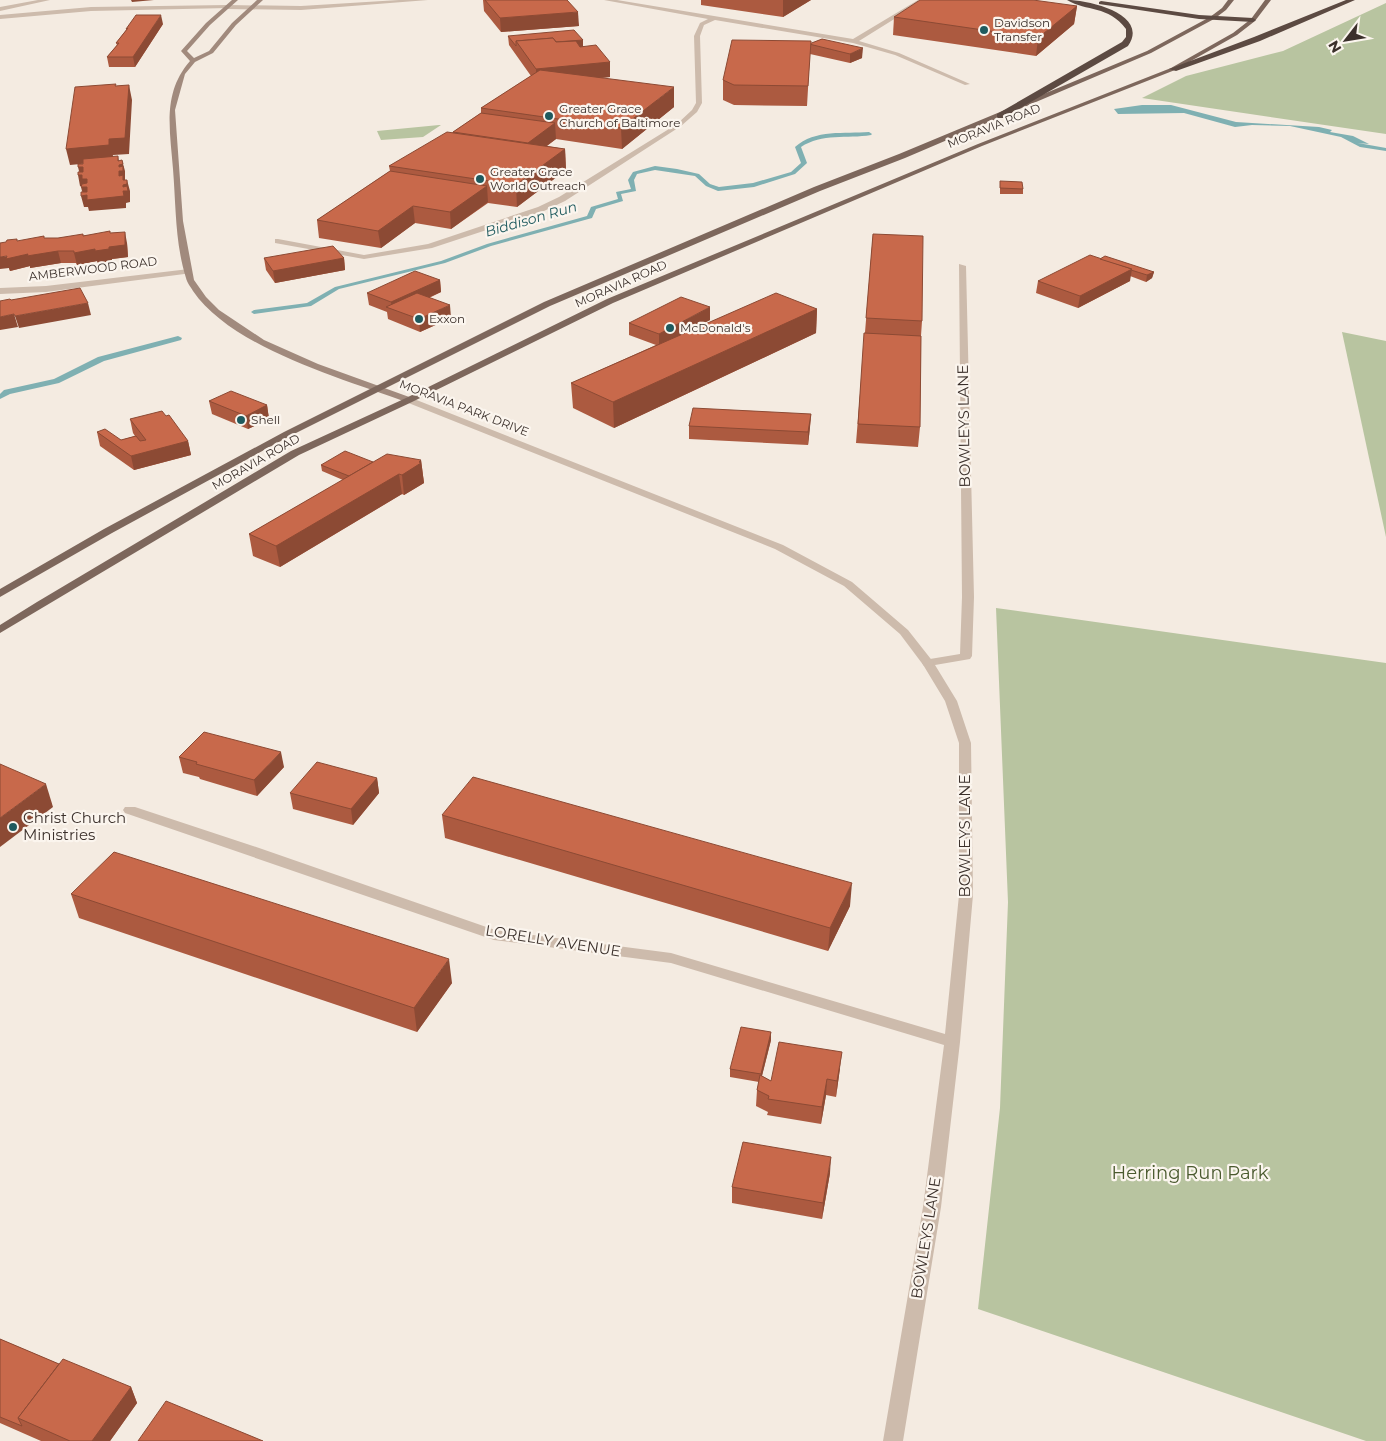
<svg xmlns="http://www.w3.org/2000/svg" width="1386" height="1441" viewBox="0 0 1386 1441" font-family="Montserrat,sans-serif">
<rect width="100%" height="100%" fill="#f4ebe1"/>
<g fill="#b8c4a0">
<path d="M1386 3V134L1142 98 1186 76 1283 51Z"/>
<path d="M439 125H441L423 137 381 140 377 131Z"/>
<path d="M1342 332 1386 341V537Z"/>
<path d="M996 608 1386 663V1441H1366L978 1309 1000 1108 1008 902Z"/>
</g>
<path fill="#7fb0b2" d="M1142 105H1171L1236 122 1319 127 1332 130 1330 132 1353 136 1369 144 1358 143 1386 148V151L1360 147 1341 137 1290 126 1252 125 1235 127 1184 113 1118 114 1114 109Z"/>
<g fill="none" stroke-linecap="round" stroke-linejoin="round">
<g fill="#7fb0b2" fill-rule="evenodd">
<path d="M869 132 872 134 871 135C847 139 822 133 801 147L807 163 795 174 754 187 718 191 706 186 695 176 655 170 637 174 634 180 636 191 621 194 623 201 596 209 592 218 491 246 445 263 339 289 311 306 254 314 251 312 254 310 307 303 335 287 441 261 487 244 587 216 591 207 618 199 616 192 631 189 628 180 633 172 655 166 677 169 699 174 710 184 719 187 753 183 791 172 801 163 795 147C815 129 845 134 869 132Z"/>
<path d="M178 336 182 338 181 340 104 361 59 383 10 394 0 399V394L4 390 54 379 98 357Z"/>
</g>
<g fill="#cdbbac" fill-rule="evenodd">
<path d="M399 0H428L301 10 227 9 224 7 227 5 301 6Z"/>
<path d="M604 0H617L853 39 918 0 920 3 859 41 899 53 970 84 965 85 895 55 853 43 715 20 704 25 700 36 702 103 697 112 681 126 565 201 544 211 432 248 364 259 275 243V239H278L364 255 428 244 538 207 559 197 677 124 692 110 696 103 694 36 700 23 708 19Z"/>
<path d="M959 264 966 266 974 597 972 656 970 659 935 665 957 701 971 743 973 895 960 1042 941 1207 903 1441H883L923 1207 944 1045 671 963 494 940 125 813 123 810 125 807H135L262 849 495 930 671 953 945 1034 959 895V743L945 701 922 663 924 660 960 654 962 597Z"/>
<path d="M189 269H192V273L46 292 0 294V288L46 286Z"/>
</g>
<g fill="#cdbbac" fill-rule="evenodd">
<path d="M38 0H50L0 11V7Z"/>
<path d="M227 5 229 8 91 11 0 19V15L91 7Z"/>
<path d="M409 397 783 545 852 582 908 630 934 663 932 666H924L900 634 844 586 775 549 406 402V398Z"/>
</g>
<path fill="#a18a7d" fill-rule="evenodd" d="M232 0H238L210 25 187 51 194 58 209 51 232 23 257 0H263L236 25 213 53 195 62 185 74 175 110 183 221 194 280 206 297 219 310 264 340 318 364 412 398V402H406C343 379 232 348 193 291 191 287 187 283 186 278 175 243 176 206 173 169 170 130 162 93 190 61L181 51 206 23Z"/>
<g fill="#7d675c" fill-rule="evenodd">
<path d="M1228 0H1234L1226 10 1214 19 1151 53 905 158 820 191 550 306 290 436 112 533 0 597V589L104 529 284 432 544 302 814 187 899 154 1147 51 1210 17 1222 8Z"/>
<path d="M1265 0H1271L1255 21 1237 35 1175 70 982 146 613 303 412 402 299 455 0 633V625L37 602 291 451 406 398 607 299 978 144 1171 68 1233 33 1251 19Z"/>
</g>
<g fill="#5c4a42" fill-rule="evenodd">
<path d="M1067 0C1089 0 1150 14 1128 46L1003 118H997V114L1122 42 1126 37V29C1108 5 1087 12 1067 0Z"/>
<path d="M1346 0H1355L1260 41 1176 71 1169 69 1254 37Z"/>
<path d="M1101 1 1199 15 1253 18 1256 20 1253 22 1199 19 1099 4V2Z"/>
</g>
</g>
<g fill="#ac5a40">
<path d="M483 0H567L579 26 501 32 484 11Z"/>
<path d="M701 0H811L783 17 701 5Z"/>
<path d="M1077 6 1074 24 1036 56 893 35 894 17Z"/>
<path d="M163 24 135 67H109L107 57 117 45 116 43 126 30V29Z"/>
<path d="M508 36 583 40V46L610 62V77L600 78 674 107 622 149 556 139 547 146 565 149 566 170 517 207 488 203 451 229 415 223 381 248 319 238 317 220 390 171 389 166 453 132 481 113V108L531 76 509 45Z"/>
<path d="M822 39 862 58 850 63 810 54 807 106 734 105 723 100V80Z"/>
<path d="M1000 181 1023 189V194H1000Z"/>
<path d="M110 233 127 243 128 257 112 259V261L98 263 97 261 77 265 76 263H61L30 268V266L10 271 9 268 45 238H58Z"/>
<path d="M873 234 922 321 921 336 920 427 918 447 856 443Z"/>
<path d="M264 258H344L345 270 275 283 266 270Z"/>
<path d="M1100 259 1154 272 1152 278 1146 282 1130 276V281L1078 308 1036 293 1038 281Z"/>
<path d="M440 280 441 292 429 298 451 318 420 332 388 319 387 312 369 305 367 293Z"/>
<path d="M817 309 816 333 614 428 573 408 571 383 656 345 629 335V323L710 320 692 329Z"/>
<path d="M209 401 267 405 269 419 248 429 212 414Z"/>
<path d="M811 414 810 427 808 445 689 439V426Z"/>
<path d="M166 416 188 441 191 455 134 470 100 446 97 432 121 440 135 436 133 433 130 419Z"/>
<path d="M421 460 424 483 404 495 402 494 280 567 253 556 249 534 343 480 322 471 321 465Z"/>
<path d="M179 757 284 767 257 796 200 779 199 777 183 773Z"/>
<path d="M377 778 379 793 353 825 293 809 290 793Z"/>
<path d="M442 815 850 906 828 951 445 838Z"/>
<path d="M71 894 452 983 417 1032 79 918Z"/>
<path d="M771 1032V1040L762 1076 771 1081 840 1068 836 1097 826 1095 821 1124 767 1115 768 1112 756 1106 757 1090 759 1082 730 1077V1069Z"/>
<path d="M830 1173 822 1219 732 1203V1187Z"/>
<path d="M0 1339 59 1364 131 1387 137 1403 110 1441H41L0 1423Z"/>
</g>
<g fill="#8c4a34">
<path d="M131 0H154L132 2Z"/>
<path d="M783 0H811L783 17Z"/>
<path d="M1077 6 1074 24 1036 56 1038 38Z"/>
<path d="M578 12 579 26 501 32 500 18Z"/>
<path d="M161 15 163 24 135 67 133 57Z"/>
<path d="M583 40V49L519 46Z"/>
<path d="M863 48 862 58 850 63V54Z"/>
<path d="M610 62V77L536 84V69Z"/>
<path d="M129 85 132 100 129 154 113 155 112 161 70 165 66 149 109 139Z"/>
<path d="M674 87V107L622 149 621 128Z"/>
<path d="M555 123 556 139 523 163 522 147Z"/>
<path d="M565 149 566 170 517 207 516 185Z"/>
<path d="M118 156 120 165 122 160 125 171V182L127 180 130 191V202L126 203V208L89 211 88 207H84L81 196 83 195 81 187 84 186H80L78 175H80L78 167H83L119 176Z"/>
<path d="M487 186 488 202 451 229 450 212Z"/>
<path d="M413 206 415 223 381 248 378 231Z"/>
<path d="M125 232 127 243 128 257 112 259V261L98 263 97 261 77 265 74 253 95 249 109 247Z"/>
<path d="M58 251 61 263 30 268V266L10 271 9 268 0 269V257Z"/>
<path d="M344 258 345 270 275 283 273 271Z"/>
<path d="M1132 269 1130 281 1078 308 1080 296Z"/>
<path d="M1154 272 1152 278 1146 282 1147 275Z"/>
<path d="M440 280 441 292 398 311 392 309 391 302Z"/>
<path d="M88 303 91 315 19 328 15 316Z"/>
<path d="M450 305 451 318 420 332 419 319Z"/>
<path d="M710 307V320L659 346V334Z"/>
<path d="M817 309 816 333 614 428 613 402Z"/>
<path d="M14 314 18 327 0 330V317Z"/>
<path d="M267 405 269 419 248 429 246 416Z"/>
<path d="M811 414 810 427 808 445V432Z"/>
<path d="M188 441 191 455 134 470 131 456Z"/>
<path d="M421 460 424 483 404 495 402 475Z"/>
<path d="M399 474 402 494 280 567 276 546Z"/>
<path d="M281 752 284 767 257 796 254 780Z"/>
<path d="M377 778 379 793 353 825 351 809Z"/>
<path d="M46 784 53 807 0 847V818Z"/>
<path d="M852 883 850 906 828 951 830 928Z"/>
<path d="M449 959 452 983 417 1032 414 1008Z"/>
<path d="M771 1032V1040L760 1083 761 1074Z"/>
<path d="M842 1052 840 1068 836 1097 837 1081Z"/>
<path d="M827 1079 826 1095 821 1124 822 1107Z"/>
<path d="M831 1157 830 1173 822 1219 823 1203Z"/>
<path d="M131 1387 137 1403 110 1441H92Z"/>
</g>
<g fill="#c8694b" stroke="#8c4a34">
<path d="M485 0H567L578 12 500 18Z"/>
<path d="M920 0H1033L1077 6 1038 38 894 17Z"/>
<path d="M136 15H161L133 57H107L119 43H116L128 28 126 29Z"/>
<path d="M574 30 583 40 556 42 553 38 516 41V46L508 36Z"/>
<path d="M553 38 556 42 576 41 580 47 596 45 610 62 536 69 516 41Z"/>
<path d="M822 39 863 48 850 54 809 44Z"/>
<path d="M732 40 811 41 808 86 734 85 723 80Z"/>
<path d="M540 70 674 87 621 128 481 108Z"/>
<path d="M116 84 115 86 129 85 125 138 109 139V145L66 149 75 87Z"/>
<path d="M481 113 555 123 528 143 453 132Z"/>
<path d="M447 132 565 149 516 185 389 166Z"/>
<path d="M118 156V161L122 160 123 164 119 165V167L123 166V171H119V176L123 175V180H127V184L123 185V187L127 186 128 191H123L124 196 87 200V195L81 196V192H87V187H81L82 184 87 183V179H82V175H78V172H83V167H78V164H83V159Z"/>
<path d="M390 171 487 186 450 212 413 206 378 231 317 220Z"/>
<path d="M1000 181 1022 182 1023 189 1000 188Z"/>
<path d="M110 231V233L125 232V245L109 247V249L95 251V249L74 253V251H58L27 256 28 254 6 259 7 256 0 257V243L6 242 7 240 17 239V241L44 236V238H58L83 234V236Z"/>
<path d="M873 234 923 236 922 321 866 318Z"/>
<path d="M333 246 344 258 273 271 264 258Z"/>
<path d="M1090 255 1132 269 1080 296 1038 281Z"/>
<path d="M1105 256 1154 272 1147 275 1131 270 1132 269 1100 259Z"/>
<path d="M415 271 440 280 391 302 367 293Z"/>
<path d="M80 288 88 303 15 316 14 314 0 317V301L10 299 11 300Z"/>
<path d="M417 293 450 305 419 319 386 307Z"/>
<path d="M776 293 817 309 613 402 571 383Z"/>
<path d="M681 297 710 307 659 334 629 323Z"/>
<path d="M864 333 921 336 920 427 858 424Z"/>
<path d="M231 391 267 405 246 416 209 401Z"/>
<path d="M693 408 811 414 808 432 689 426Z"/>
<path d="M162 411 166 416 169 415 188 441 131 456 97 432 105 429 121 440 136 436 140 441 146 440 130 419Z"/>
<path d="M345 451 373 462 349 476 321 465Z"/>
<path d="M387 454 421 460 419 462 421 463 402 475 399 474 276 546 249 534Z"/>
<path d="M204 732 281 752 254 780 196 764 197 762 179 757Z"/>
<path d="M317 762 377 778 351 809 290 793Z"/>
<path d="M0 764 46 784 0 818Z"/>
<path d="M473 777 852 883 830 928 442 815Z"/>
<path d="M114 852 449 959 414 1008 71 894Z"/>
<path d="M741 1027 771 1032 761 1074 730 1069Z"/>
<path d="M779 1042 842 1052 837 1081 827 1079 822 1107 768 1099 769 1096 757 1090 760 1075 771 1081Z"/>
<path d="M743 1142 831 1157 823 1203 732 1187Z"/>
<path d="M0 1339 59 1364 18 1418 22 1426 0 1417Z"/>
<path d="M63 1359 131 1387 92 1441H70L18 1418Z"/>
<path d="M166 1401 263 1441H138Z"/>
</g>
<g fill="#1f5a5e" stroke="#fbf5ee" stroke-width="2">
<circle cx="984" cy="30" r="5"/>
<circle cx="549" cy="116" r="5"/>
<circle cx="480" cy="179" r="5"/>
<circle cx="419" cy="319" r="5"/>
<circle cx="670" cy="328" r="5"/>
<circle cx="241" cy="420" r="5"/>
<circle cx="13" cy="827" r="5"/>
</g>
<g text-anchor="middle" stroke-width="4.5" stroke-linejoin="round" paint-order="stroke">
<g font-size="12" fill="#3b302b" stroke="#fbf5ee" text-anchor="start">
<text x="994" y="27">Davidson<tspan x="994" dy="14">Transfer</tspan></text>
<text x="559" y="113">Greater Grace<tspan x="559" dy="14">Church of Baltimore</tspan></text>
<text x="490" y="176">Greater Grace<tspan x="490" dy="14">World Outreach</tspan></text>
<text x="429" y="323">Exxon</text>
<text x="680" y="332">McDonald's</text>
<text x="251" y="424">Shell</text>
</g>
<g font-size="12" fill="#3b302b" stroke="#fbf5ee">
<text transform="translate(994 126) rotate(-22)" y="4">MORAVIA ROAD</text>
<text transform="translate(93 269) rotate(-7)" y="4">AMBERWOOD ROAD</text>
<text transform="translate(621 284) rotate(-24)" y="4">MORAVIA ROAD</text>
<text transform="translate(464 408) rotate(21)" y="4">MORAVIA PARK DRIVE</text>
<text transform="translate(256 462) rotate(-30)" y="4">MORAVIA ROAD</text>
</g>
<g font-size="14" font-style="italic" fill="#1f5a5e" stroke="#fbf5ee">
<text transform="translate(531 219) rotate(-16)" y="5">Biddison Run</text>
</g>
<g font-size="15" fill="#3b302b" stroke="#fbf5ee">
<text transform="translate(964 426) rotate(-91)" y="5">BOWLEYS LANE</text>
<text transform="translate(965 836) rotate(-90)" y="5">BOWLEYS LANE</text>
<text transform="translate(553 941) rotate(9)" y="5">LORELLY AVENUE</text>
<text transform="translate(926 1238) rotate(-81)" y="5">BOWLEYS LANE</text>
</g>
<g font-size="15" fill="#3b302b" stroke="#fbf5ee" text-anchor="start">
<text x="23" y="823">Christ Church<tspan x="23" dy="17">Ministries</tspan></text>
</g>
<g font-size="18" fill="#4a5a2e" stroke="#fbf5ee">
<text x="1190" y="1179">Herring Run Park</text>
</g>
</g>
<g transform="translate(1346 40) rotate(239)" stroke="#fbf5ee" stroke-width="4" paint-order="stroke">
<path d="M0-4L9 19L0 12L-9 19Z" fill="#3b302b"/>
<text y="-8" font-size="14" font-weight="bold" text-anchor="middle" fill="#3b302b">N</text>
</g>
</svg>
